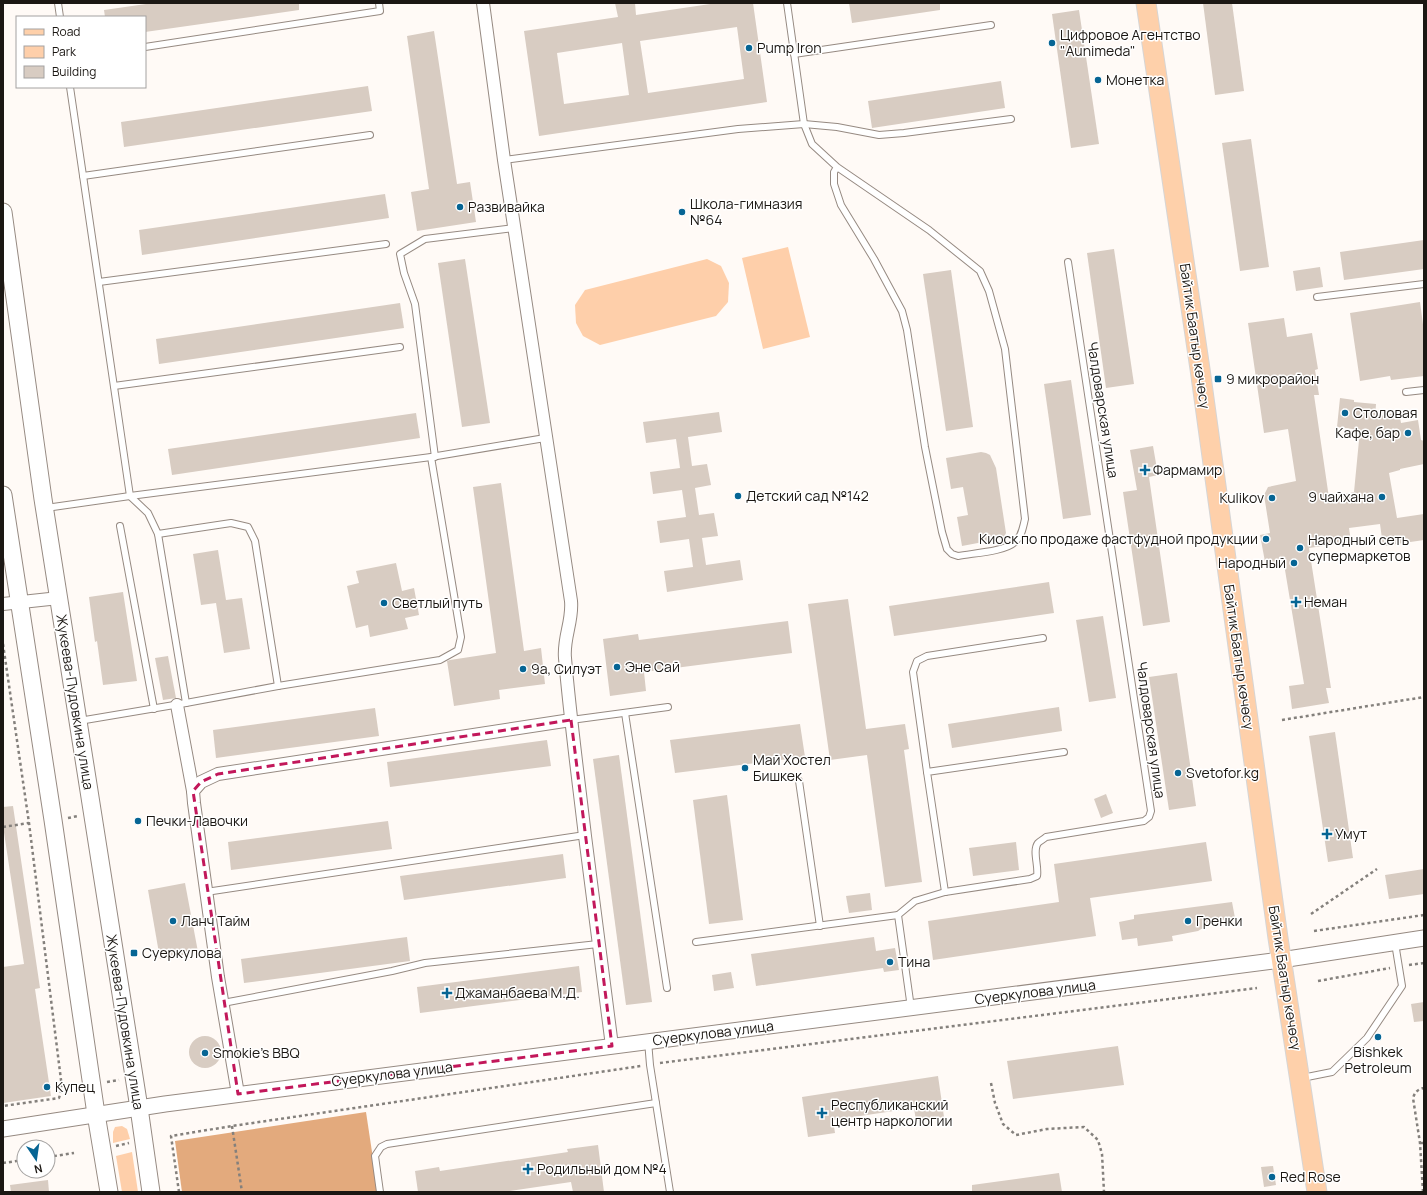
<svg xmlns="http://www.w3.org/2000/svg" width="1427" height="1195" viewBox="0 0 1427 1195" font-family="Manrope,sans-serif">
<rect width="100%" height="100%" fill="#fffaf6"/>
<g fill="#fecfaa">
<path d="M788 247 810 337 763 349 742 258Z"/>
<path d="M707 259 721 266 729 283 728 302 716 316 600 345 583 336 576 323 575 305 585 290Z"/>
<path d="M122 1126 127 1129 130 1139 113 1143V1132L115 1127Z"/>
<path d="M132 1152 138 1192H122L116 1156Z"/>
</g>
<path fill="#e3aa7d" d="M366 1112 378 1192H182L175 1141Z"/>
<g fill="#d8ccc2" fill-rule="evenodd">
<path d="M153 3H299V10L145 32V17H105L104 10Z"/>
<path d="M615 3H635L636 15 717 3H753L767 102 539 136 524 31 618 17ZM737 27 744 79 648 93 640 41ZM622 43 629 95 564 104 557 53Z"/>
<path d="M849 3H940V10L852 23Z"/>
<path d="M1203 3H1232L1244 91 1215 95Z"/>
<path d="M1079 10 1099 144 1071 148 1052 14Z"/>
<path d="M434 31 457 184 470 182 476 222 417 231 411 192 429 189 407 36Z"/>
<path d="M1001 81 1005 108 872 128 868 101Z"/>
<path d="M368 86 372 111 124 147 121 122Z"/>
<path d="M1251 139 1269 267 1240 271 1222 143Z"/>
<path d="M385 194 389 218 142 255 139 230Z"/>
<path d="M1424 240V269L1344 280 1340 252Z"/>
<path d="M1114 249 1134 384 1106 388 1087 253Z"/>
<path d="M465 259 490 423 462 427 438 263Z"/>
<path d="M1320 267 1323 287 1296 291 1293 271Z"/>
<path d="M951 270 973 427 946 431 923 274Z"/>
<path d="M1420 302 1424 332V376L1391 380 1390 376 1360 381 1350 313Z"/>
<path d="M400 303 404 328 159 364 156 339Z"/>
<path d="M1284 318 1287 337 1312 333 1318 369 1315 370 1319 395H1314L1329 498 1354 492 1360 430 1337 427 1340 398 1354 400V402L1376 404 1375 417 1399 412 1401 423 1418 420 1421 440 1424 441V464L1400 469V470L1389 473 1397 518 1424 514V540L1383 546 1380 524 1349 528 1351 542 1309 548 1331 688H1326L1329 703 1292 709 1289 686 1304 684 1284 564 1266 567 1260 535 1270 533 1264 495 1268 487 1296 481 1288 429 1264 433 1248 323Z"/>
<path d="M1071 380 1091 515 1063 519 1044 384Z"/>
<path d="M719 412 722 432 688 437 692 466 707 464 711 485 695 488 699 515 714 513 718 536 702 538 706 565 740 560 743 580 667 592 664 571 693 567 689 539 660 543 657 521 686 517 682 490 653 494 650 472 680 468 676 439 646 443 643 422Z"/>
<path d="M416 413 420 438 172 475 168 449Z"/>
<path d="M1153 446 1158 475 1149 477 1170 622 1143 626 1123 492 1137 490 1130 450Z"/>
<path d="M981 452 986 453 990 455 996 468 1006 533 1004 537 999 539 962 546 957 517 968 515 963 487 951 489 946 458Z"/>
<path d="M501 483 524 651 541 648 545 684 499 690 500 699 454 706 447 661 450 660 496 653 473 487Z"/>
<path d="M218 550 226 600 242 598 250 649 224 653 216 603 201 605 193 554Z"/>
<path d="M396 563 402 591 414 588 419 615 405 618 408 629 370 637 368 625 356 628 347 586 359 583 356 571Z"/>
<path d="M1049 582 1054 613 894 636 889 606Z"/>
<path d="M123 592 137 681 103 685 97 641 95 642 89 597Z"/>
<path d="M848 599 866 729 905 724 909 749 904 750 922 882 885 887 867 755 830 760 808 604Z"/>
<path d="M1103 616 1116 698 1089 702 1076 620Z"/>
<path d="M788 621 792 653 644 672 646 691 610 696 603 639 638 634 639 640Z"/>
<path d="M168 656 176 698 163 700 155 658Z"/>
<path d="M1177 673 1196 806 1169 810 1149 677Z"/>
<path d="M1059 707 1062 731 952 748 948 724Z"/>
<path d="M375 708 379 736 216 758 213 730Z"/>
<path d="M800 724 805 757 675 773 670 740Z"/>
<path d="M1335 732 1353 858 1328 862 1309 736Z"/>
<path d="M547 740 551 766 390 787 387 762Z"/>
<path d="M619 755 652 1002 626 1005 593 759Z"/>
<path d="M1106 794 1113 813 1101 818 1094 799Z"/>
<path d="M727 795 743 920 709 924 693 800Z"/>
<path d="M13 806 40 988 35 989 51 1096 3 1103V967L24 964 3 826V807Z"/>
<path d="M388 821 392 849 231 870 228 842Z"/>
<path d="M1016 842 1019 870 973 876 969 848Z"/>
<path d="M1206 842 1212 881 1090 898 1096 936 933 960 928 921 1059 902 1054 864Z"/>
<path d="M563 854 566 878 404 900 400 876Z"/>
<path d="M1424 869V894L1389 899 1385 875Z"/>
<path d="M185 883 198 952 160 959 148 890Z"/>
<path d="M870 893 872 910 849 913 846 896Z"/>
<path d="M1232 902 1235 918 1207 922 1203 928 1198 931 1172 936 1173 941 1138 946 1137 938 1122 940 1119 922 1134 919V915Z"/>
<path d="M407 937 410 961 244 983 241 959Z"/>
<path d="M874 937 876 951 895 948 899 970 884 972 883 968 756 986 751 954Z"/>
<path d="M579 966 582 992 420 1013 417 987Z"/>
<path d="M731 972 734 988 714 991 712 975Z"/>
<path d="M1424 1002V1021L1414 1022 1411 1004Z"/>
<circle cx="205" cy="1052" r="16"/>
<path d="M1118 1046 1124 1085 1013 1099 1007 1061Z"/>
<path d="M938 1076 944 1117 916 1121 914 1108 833 1120 835 1133 808 1137 802 1097Z"/>
<path d="M598 1145 604 1192H573L571 1182 502 1192H418L415 1171 439 1167 440 1171 568 1152 567 1149Z"/>
<path d="M1273 1166 1276 1185 1264 1187 1261 1167Z"/>
<path d="M1059 1173 1062 1192H972V1185Z"/>
<path d="M48 1180 49 1192H11L10 1185Z"/>
</g>
<g fill="none" stroke-linecap="round" stroke-linejoin="round">
<g stroke="#968a82" stroke-width="8">
<g id="service">
<path d="M58 3 60 17"/>
<path d="M787 3 804 124 812 144 837 167 929 230 980 271 989 291 1005 349 1025 519C1023 527 1022 536 1015 542 1004 552 973 553 958 556L952 554 947 549 942 532 925 447 907 330 902 311 874 259 841 205 834 184V172L837 167"/>
<path d="M145 47 380 11 379 3"/>
<path d="M794 54 991 25"/>
<path d="M70 87 130 496 148 513 158 534 186 703"/>
<path d="M504 160 738 129 804 124 837 127 879 135 904 133 1011 119"/>
<path d="M83 176 370 135"/>
<path d="M99 282 386 244"/>
<path d="M1317 297 1424 284"/>
<path d="M114 386 400 347"/>
<path d="M1406 392 1424 390"/>
<path d="M435 457 415 304 404 273 400 254 425 239 514 228"/>
<path d="M46 508 130 496 431 457 545 438"/>
<path d="M120 526 154 709"/>
<path d="M158 534 231 523 248 527 255 541 278 686"/>
<path d="M625 713 667 988"/>
<path d="M571 720 668 707"/>
<path d="M79 721 186 703 278 686 440 660 458 650 461 637 431 457"/>
<path d="M927 772 913 672 917 661 927 656 1043 638"/>
<path d="M799 781 820 926"/>
<path d="M206 892 585 835"/>
<path d="M945 892 927 772 1064 752"/>
<path d="M696 942 898 915"/>
<path d="M223 1003 392 971 425 963 598 944"/>
<path d="M911 1008 898 915 915 901 945 892 1030 879 1037 876C1039 866 1032 851 1038 843 1040 841 1044 839 1046 837L1144 821 1149 817 1151 811 1068 262"/>
<path d="M648 1041 650 1065 670 1192"/>
<path d="M1302 1078 1332 1072 1367 1038 1402 986 1395 943"/>
<path d="M380 1192 375 1156 381 1147 387 1144 656 1103"/>
</g>
</g>
<g stroke="#968a82" stroke-width="14">
<g id="minor">
<path d="M483 3 504 160 571 601C573 621 563 638 565 658 570 717 578 776 585 836 594 906 603 976 612 1046"/>
<path d="M3 604 59 598"/>
<path d="M177 705 193 791"/>
<path d="M238 1094 218 977 194 803 193 791 201 782 218 774 571 720"/>
</g>
</g>
<g stroke="#968a82" stroke-width="17">
<path id="tertiary" d="M3 1129 165 1104 1281 960 1424 938"/>
</g>
<g stroke="#968a82" stroke-width="19">
<g id="secondary">
<path d="M3 212 43 499 139 1108 151 1192"/>
<path d="M3 495 53 820 96 1114 109 1192"/>
</g>
</g>
<g stroke="#d6d5d5" stroke-width="21">
<path id="primary" d="M1146 3 1200 369 1278 938 1317 1192"/>
</g>
<g stroke="#84807c" stroke-width="2.5" stroke-dasharray="3 3" stroke-linecap="butt">
<path d="M3 644 29 823 62 1088 59 1098 3 1106"/>
<path d="M1282 720 1424 697"/>
<path d="M68 818 78 816"/>
<path d="M3 827 29 823"/>
<path d="M1311 914 1377 869"/>
<path d="M1314 931 1424 915"/>
<path d="M1409 965 1424 963"/>
<path d="M1318 981 1390 968"/>
<path d="M660 1063 1257 988"/>
<path d="M107 1082 119 1080"/>
<path d="M991 1083 995 1103 1003 1124 1016 1135 1047 1129 1084 1127 1098 1140 1102 1154 1104 1192"/>
<path d="M232 1126 242 1192"/>
<path d="M1420 1143H1424"/>
<path d="M116 1146 129 1143"/>
<path d="M48 1157 74 1153"/>
<path d="M3 1163 24 1160"/>
<path d="M179 1192 171 1136 232 1126 641 1066"/>
<path d="M1423 1192 1420 1143 1413 1098C1415 1092 1418 1089 1424 1088"/>
</g>
<use href="#service" stroke="#fff" stroke-width="6"/>
<use href="#minor" stroke="#fff" stroke-width="12"/>
<use href="#tertiary" stroke="#fff" stroke-width="15"/>
<use href="#secondary" stroke="#fff" stroke-width="17"/>
<use href="#primary" stroke="#fed0aa" stroke-width="19"/>
</g>
<path fill="none" stroke="#c2185b" stroke-width="3" stroke-dasharray="8 5" stroke-linejoin="round" d="M571 720 612 1046 238 1094 193 791 201 782 218 774Z"/>
<g fill="#066594" stroke="#fff" stroke-width="1.5">
<circle cx="1052" cy="43" r="4"/>
<circle cx="749" cy="48" r="4"/>
<circle cx="1098" cy="80" r="4"/>
<circle cx="460" cy="207" r="4"/>
<circle cx="682" cy="212" r="4"/>
<rect x="1214" y="375" width="8" height="8" rx="2"/>
<circle cx="1345" cy="413" r="4"/>
<circle cx="1408" cy="433" r="4"/>
<path d="M1143 464h4v4h4v4h-4v4h-4v-4h-4v-4h4z"/>
<circle cx="738" cy="496" r="4"/>
<circle cx="1382" cy="497" r="4"/>
<circle cx="1272" cy="498" r="4"/>
<circle cx="1266" cy="539" r="4"/>
<circle cx="1300" cy="548" r="4"/>
<circle cx="1294" cy="563" r="4"/>
<path d="M1294 596h4v4h4v4h-4v4h-4v-4h-4v-4h4z"/>
<circle cx="384" cy="603" r="4"/>
<circle cx="617" cy="667" r="4"/>
<circle cx="523" cy="669" r="4"/>
<circle cx="745" cy="768" r="4"/>
<circle cx="1178" cy="773" r="4"/>
<circle cx="138" cy="821" r="4"/>
<path d="M1325 828h4v4h4v4h-4v4h-4v-4h-4v-4h4z"/>
<circle cx="173" cy="921" r="4"/>
<circle cx="1188" cy="921" r="4"/>
<rect x="130" y="949" width="8" height="8" rx="2"/>
<circle cx="890" cy="962" r="4"/>
<path d="M445 987h4v4h4v4h-4v4h-4v-4h-4v-4h4z"/>
<circle cx="1378" cy="1037" r="4"/>
<circle cx="205" cy="1053" r="4"/>
<circle cx="47" cy="1087" r="4"/>
<path d="M820 1107h4v4h4v4h-4v4h-4v-4h-4v-4h4z"/>
<path d="M526 1163h4v4h4v4h-4v4h-4v-4h-4v-4h4z"/>
<circle cx="1272" cy="1177" r="4"/>
</g>
<g text-anchor="middle" stroke-width="3" stroke-linejoin="round" paint-order="stroke">
<g font-size="14" fill="#1b1713" stroke="#fff" text-anchor="start">
<text x="1060" y="40">Цифровое Агентство<tspan x="1060" dy="16">"Aunimeda"</tspan></text>
<text x="757" y="53">Pump Iron</text>
<text x="1106" y="85">Монетка</text>
<text x="690" y="209">Школа-гимназия<tspan x="690" dy="16">№64</tspan></text>
<text x="468" y="212">Развивайка</text>
<text x="1226" y="384">9 микрорайон</text>
<text x="1353" y="418">Столовая</text>
<text x="1400" y="438" text-anchor="end">Кафе, бар</text>
<text x="1153" y="475">Фармамир</text>
<text x="746" y="501">Детский сад №142</text>
<text x="1374" y="502" text-anchor="end">9 чайхана</text>
<text x="1264" y="503" text-anchor="end">Kulikov</text>
<text x="1258" y="544" text-anchor="end">Киоск по продаже фастфудной продукции</text>
<text x="1308" y="545">Народный сеть<tspan x="1308" dy="16">супермаркетов</tspan></text>
<text x="1286" y="568" text-anchor="end">Народный</text>
<text x="1304" y="607">Неман</text>
<text x="392" y="608">Светлый путь</text>
<text x="625" y="672">Эне Сай</text>
<text x="531" y="674">9а, Силуэт</text>
<text x="753" y="765">Май Хостел<tspan x="753" dy="16">Бишкек</tspan></text>
<text x="1186" y="778">Svetofor.kg</text>
<text x="146" y="826">Печки-Лавочки</text>
<text x="1335" y="839">Умут</text>
<text x="181" y="926">Ланч Тайм</text>
<text x="1196" y="926">Гренки</text>
<text x="142" y="958">Суеркулова</text>
<text x="898" y="967">Тина</text>
<text x="455" y="998">Джаманбаева М.Д.</text>
<text x="1378" y="1057" text-anchor="middle">Bishkek<tspan x="1378" dy="16">Petroleum</tspan></text>
<text x="213" y="1058">Smokie's BBQ</text>
<text x="55" y="1092">Купец</text>
<text x="831" y="1110">Республиканский<tspan x="831" dy="16">центр наркологии</tspan></text>
<text x="537" y="1174">Родильный дом №4</text>
<text x="1280" y="1182">Red Rose</text>
</g>
<g font-size="14" fill="#1b1713" stroke="#fff">
<text transform="translate(1195 336) rotate(82)" y="5">Байтик Баатыр көчөсү</text>
<text transform="translate(1103 410) rotate(81)" y="5">Чалдоварская улица</text>
<text transform="translate(1239 657) rotate(82)" y="5">Байтик Баатыр көчөсү</text>
<text transform="translate(75 702) rotate(81)" y="5">Жукеева-Пудовкина улица</text>
<text transform="translate(1151 730) rotate(82)" y="5">Чалдоварская улица</text>
<text transform="translate(1285 978) rotate(81)" y="5">Байтик Баатыр көчөсү</text>
<text transform="translate(1035 992) rotate(-7)" y="5">Суеркулова улица</text>
<text transform="translate(125 1022) rotate(81)" y="5">Жукеева-Пудовкина улица</text>
<text transform="translate(713 1033) rotate(-7)" y="5">Суеркулова улица</text>
<text transform="translate(392 1074) rotate(-7)" y="5">Суеркулова улица</text>
</g>
</g>
<rect width="1427" height="1195" fill="none" stroke="#1b1713" stroke-width="8"/>
<rect x="16" y="16" width="130" height="72" fill="#ffffff" stroke="#a4a2a1"/>
<rect x="24" y="29" width="20" height="6" fill="#fed0aa" stroke="#a4a2a1"/>
<text x="52" y="36" font-size="12" fill="#1b1713">Road</text>
<rect x="24" y="46" width="20" height="12" fill="#fecfaa" stroke="#a4a2a1"/>
<text x="52" y="56" font-size="12" fill="#1b1713">Park</text>
<rect x="24" y="66" width="20" height="12" fill="#d8ccc2" stroke="#a4a2a1"/>
<text x="52" y="76" font-size="12" fill="#1b1713">Building</text>
<g transform="translate(36 1159) rotate(167)"><circle r="19" fill="#ffffff" stroke="#a4a2a1"/>
<path d="M0-3L7 15L0 10L-7 15Z" fill="#066594"/>
<text y="-6" font-size="11" font-weight="bold" text-anchor="middle" fill="#1b1713">N</text>
</g>
</svg>
